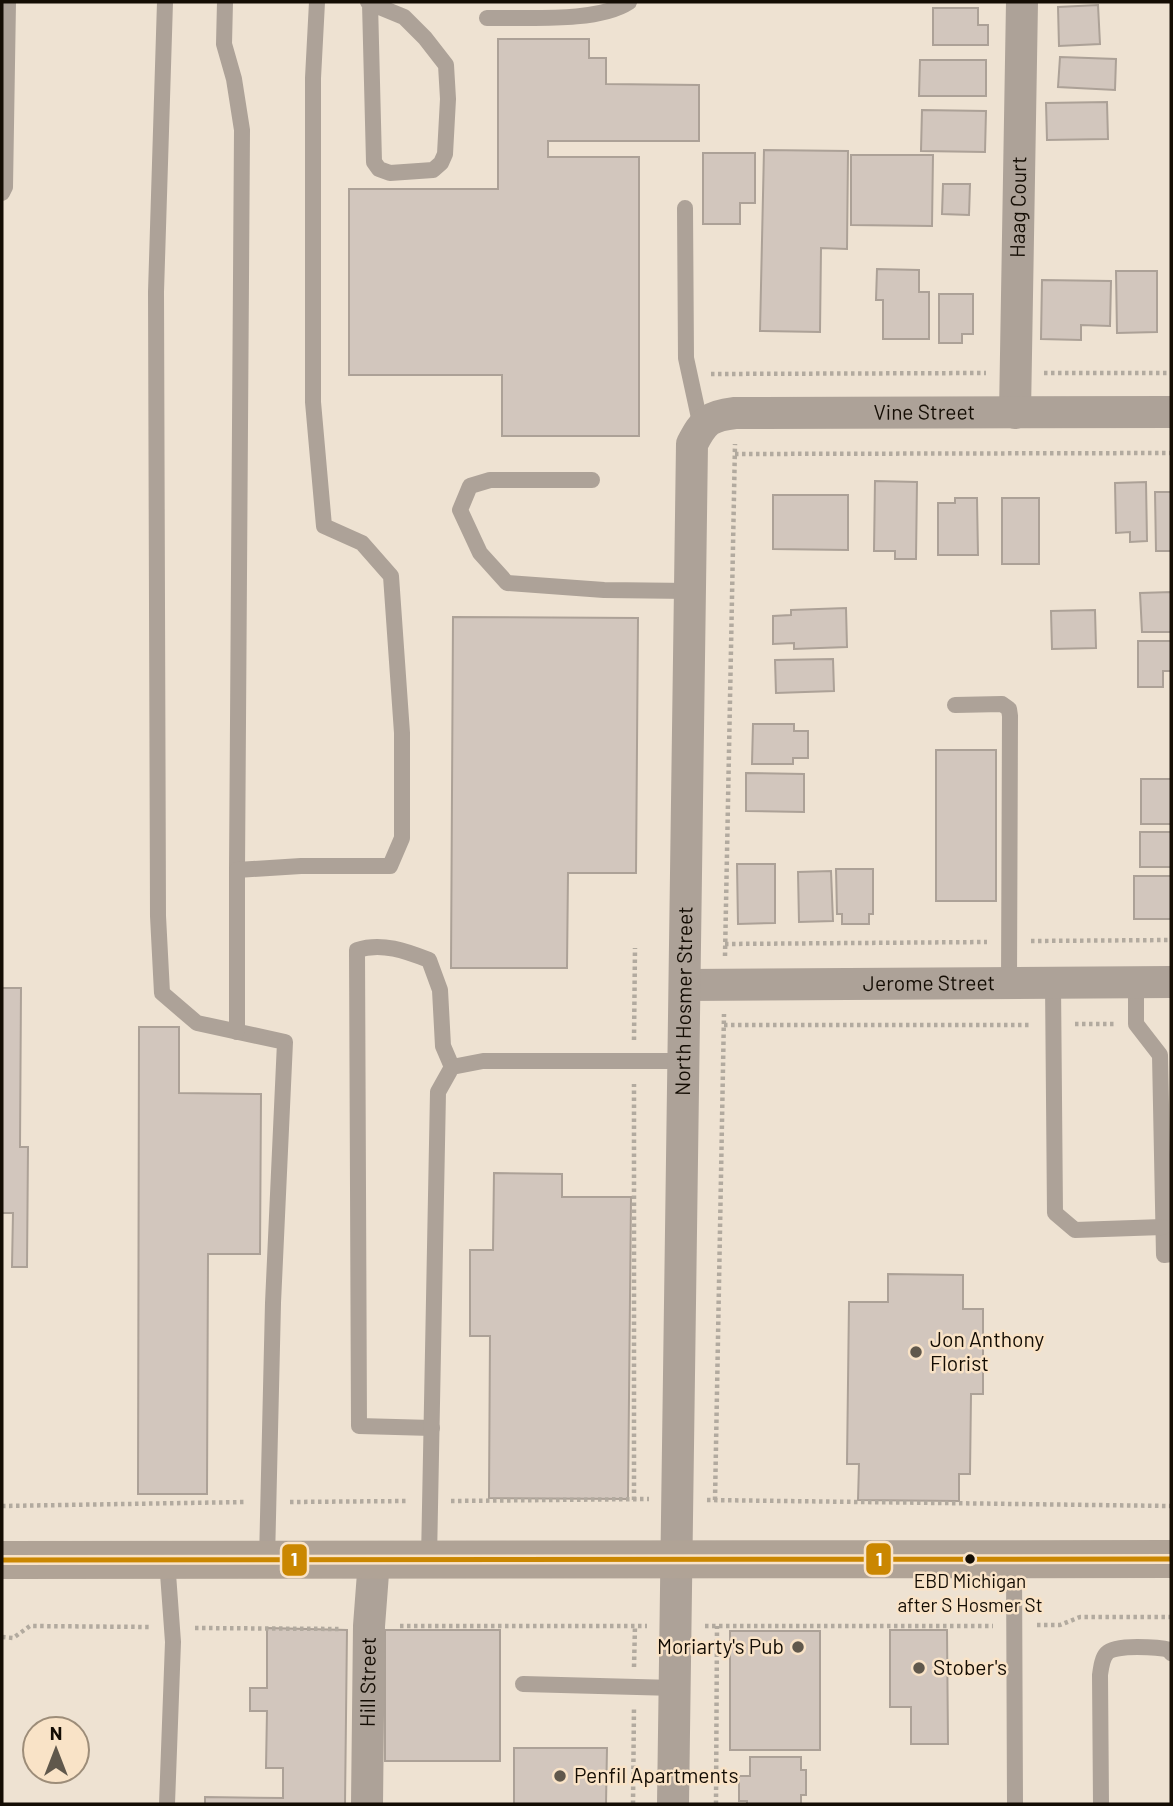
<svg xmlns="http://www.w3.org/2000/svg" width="1173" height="1806" viewBox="0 0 1173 1806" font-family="Barlow,sans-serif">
<rect width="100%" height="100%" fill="#eee2d2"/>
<g fill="#d2c6bd" stroke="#aca197" stroke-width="2">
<path d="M1098 5 1100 44 1059 46 1058 7Z"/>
<path d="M933 8H978V25H988V45H933Z"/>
<path d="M498 39H589V58H606V84L699 85V141H548V157H639V436H502V375H349V189H498Z"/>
<path d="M1060 57 1116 59 1115 90 1058 87Z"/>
<path d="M920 60H986V96H919Z"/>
<path d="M1107 102 1108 139 1047 140 1046 103Z"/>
<path d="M922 110 986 111 985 152 921 151Z"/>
<path d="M764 150 848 151 847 249 821 248 820 332 760 331Z"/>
<path d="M703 153H755V203H740V224H703Z"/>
<path d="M851 155H933L932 226 851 225Z"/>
<path d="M943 184H970L969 215 942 214Z"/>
<path d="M877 269 919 270V292H929V339H883V300H876Z"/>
<path d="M1116 271H1157V332L1117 333Z"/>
<path d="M1042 280 1111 281 1110 326 1081 325V340L1041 339Z"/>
<path d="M939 294H973V334H962V343H939Z"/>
<path d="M875 481 917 482 916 559H895V551H874Z"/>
<path d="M1146 482 1147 541 1130 542V532L1116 533 1115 483Z"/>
<path d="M1155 492H1171V551H1156Z"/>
<path d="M773 495H848V550L773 549Z"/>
<path d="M955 498H977L978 555H938V503H955Z"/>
<rect x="1002" y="498" width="37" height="66"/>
<path d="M1171 592V632H1142L1140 593Z"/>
<path d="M846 608 847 647 794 649V643L773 644V616L791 615V610Z"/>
<path d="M1095 610 1096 648 1052 649 1051 611Z"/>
<path d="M453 617 638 618 636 873H568L567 968H451Z"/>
<path d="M1138 641H1171V671H1163V687H1138Z"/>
<path d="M833 659 834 691 776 693 775 660Z"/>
<path d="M753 724H794V731H808V758H793V764H752Z"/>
<rect x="936" y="750" width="60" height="151"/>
<path d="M746 773 804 774V812L746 811Z"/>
<rect x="1141" y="779" width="30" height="45"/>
<rect x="1140" y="832" width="31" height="35"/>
<path d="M737 864H775V923L738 924Z"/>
<path d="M836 869H873V914H869V924H842V914H837Z"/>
<path d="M831 871 833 921 799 922 798 872Z"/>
<rect x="1134" y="876" width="37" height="43"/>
<path d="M2 988H21L20 1147H28L27 1267H12L13 1213H2Z"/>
<path d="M139 1027H179V1093L261 1094 260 1254H208L207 1494H138Z"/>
<path d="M494 1173 562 1174V1197H631L628 1499 489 1498 490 1336H470V1250H493Z"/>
<path d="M888 1274 963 1275V1309H983V1394H971L970 1474H959V1501L858 1500 859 1464H847L849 1302H888Z"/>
<path d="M267 1628 347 1630 345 1804H205V1797L283 1798V1768H266L267 1711H250V1688H267Z"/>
<rect x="385" y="1630" width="115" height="131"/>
<path d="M890 1630H947L948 1744H911V1707H890Z"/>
<rect x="730" y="1631" width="90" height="119"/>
<path d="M514 1748H607L606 1804H514Z"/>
<path d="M750 1757H801V1770H806V1795H801V1804H747V1801H739V1776H750Z"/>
</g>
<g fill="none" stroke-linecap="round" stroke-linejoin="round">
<g stroke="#b2aa9f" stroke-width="4.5" stroke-dasharray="3.5 3.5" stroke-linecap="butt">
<path d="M1044 373H1171"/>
<path d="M711 374 986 373"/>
<path d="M735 454 1171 453"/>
<path d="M1031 941 1171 940"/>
<path d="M725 944 987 942"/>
<path d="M725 956 735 444"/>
<path d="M1075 1024H1115"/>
<path d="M724 1025H1031"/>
<path d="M634 1040 635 948"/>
<path d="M634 1500V1084"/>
<path d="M707 1500 1171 1506"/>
<path d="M715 1500 724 1014"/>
<path d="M451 1501 649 1499"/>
<path d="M290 1502 407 1501"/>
<path d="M2 1506 246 1502"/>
<path d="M1037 1625H1060L1080 1617H1171"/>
<path d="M400 1626H647"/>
<path d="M705 1626H993"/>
<path d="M195 1628 340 1629"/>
<path d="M2 1637 13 1638 30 1626 151 1627"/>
<path d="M634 1667 635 1626"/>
<path d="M633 1804 634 1707"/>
<path d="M716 1804 717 1626"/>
</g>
<g stroke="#ada298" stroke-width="16">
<path d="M165 2 156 292 158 916 162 993 197 1023 285 1042 273 1303 267 1560"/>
<path d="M225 2 224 44 234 79 242 130 237 870"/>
<path d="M368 2 370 3 404 17 425 38 446 65 448 99 445 154 441 163 433 170 390 173 379 169 374 162 370 3"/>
<path d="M487 18C526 17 597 23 629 2"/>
<path d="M2 193 5 187 8 2"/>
<path d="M685 208 686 358 701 427"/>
<path d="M592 480H490L470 486 460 510 480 553 507 583 604 590 690 591"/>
<path d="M955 705 1002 704 1009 709 1010 716 1009 984"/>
<path d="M1136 982V1024L1160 1055 1164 1255 1171 1254"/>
<path d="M1053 983 1055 1213 1075 1230 1163 1227"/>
<path d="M237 1032V870L301 866H390L402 838V733L391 576 362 543 324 526 313 402V78L317 2"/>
<path d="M432 1428 359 1426 357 950C382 942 406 951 429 960L440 990 443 1046 452 1067"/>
<path d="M429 1559 438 1092 452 1067 483 1061H683"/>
<path d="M1014 1559 1015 1804"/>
<path d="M523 1684 675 1688"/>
<path d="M167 1804 173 1642 167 1560"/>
<path d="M1101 1804 1100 1675C1101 1668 1102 1658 1107 1653 1115 1644 1159 1647 1170 1650L1171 1653"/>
</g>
<g stroke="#ada298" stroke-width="32">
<path id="s1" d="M1015 413 1022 2"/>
<path id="s2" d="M686 985 1171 982"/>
<path id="s3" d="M367 1804 369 1626 374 1560"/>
<path id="s4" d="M673 1804 692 444C704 421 709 416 735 413L1171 412"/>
</g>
<path stroke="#b0a396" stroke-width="38" d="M2 1560 1171 1559"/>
<g stroke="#f9e3c7" stroke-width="10">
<path id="bus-1" d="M2 1560 1171 1559"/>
</g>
<use href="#bus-1" stroke="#ca8701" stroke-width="5"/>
</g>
<g fill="#60584c" stroke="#f9e3c7" stroke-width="2.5">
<circle cx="916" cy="1352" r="7"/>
<circle cx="798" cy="1647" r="7"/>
<circle cx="919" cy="1668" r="7"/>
<circle cx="560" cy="1776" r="7"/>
</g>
<circle fill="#140d04" stroke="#f9e3c7" stroke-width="2.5" cx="970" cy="1559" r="6"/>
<g text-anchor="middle" stroke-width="5" stroke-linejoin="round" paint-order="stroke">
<g font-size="19" fill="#140d04" stroke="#f9e3c7">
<text x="970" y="1588">EBD Michigan<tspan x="970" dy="24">after S Hosmer St</tspan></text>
</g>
<g font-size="21" fill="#140d04" stroke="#f9e3c7">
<text dy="7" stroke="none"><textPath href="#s1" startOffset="206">Haag Court</textPath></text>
<text dy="7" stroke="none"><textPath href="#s4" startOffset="1606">Vine Street</textPath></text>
<text dy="7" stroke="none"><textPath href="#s2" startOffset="243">Jerome Street</textPath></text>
<text dy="7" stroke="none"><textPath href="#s4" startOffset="803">North Hosmer Street</textPath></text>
<text dy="7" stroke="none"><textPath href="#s3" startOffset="122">Hill Street</textPath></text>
</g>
<g font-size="21" fill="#140d04" stroke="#f9e3c7" text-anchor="start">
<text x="930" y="1347">Jon Anthony<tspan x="930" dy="24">Florist</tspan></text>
<text x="784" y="1654" text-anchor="end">Moriarty's Pub</text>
<text x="933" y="1675">Stober's</text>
<text x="574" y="1783">Penfil Apartments</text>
</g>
</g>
<g stroke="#f9e3c7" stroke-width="2.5">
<rect x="865" y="1542" width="27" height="34" rx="7" fill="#ca8701"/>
<rect x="281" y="1543" width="27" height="34" rx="7" fill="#ca8701"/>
</g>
<g font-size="19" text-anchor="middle" font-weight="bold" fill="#fff">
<text x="879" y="1566">1</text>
<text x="294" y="1566">1</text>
</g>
<rect width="1173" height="1806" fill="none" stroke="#140d04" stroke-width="7"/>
<g transform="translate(56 1750)"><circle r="33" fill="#f9e3c7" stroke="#9d8d79" stroke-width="2"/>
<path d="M0-5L12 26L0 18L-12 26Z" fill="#60584c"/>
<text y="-10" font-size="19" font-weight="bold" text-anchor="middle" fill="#140d04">N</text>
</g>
</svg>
